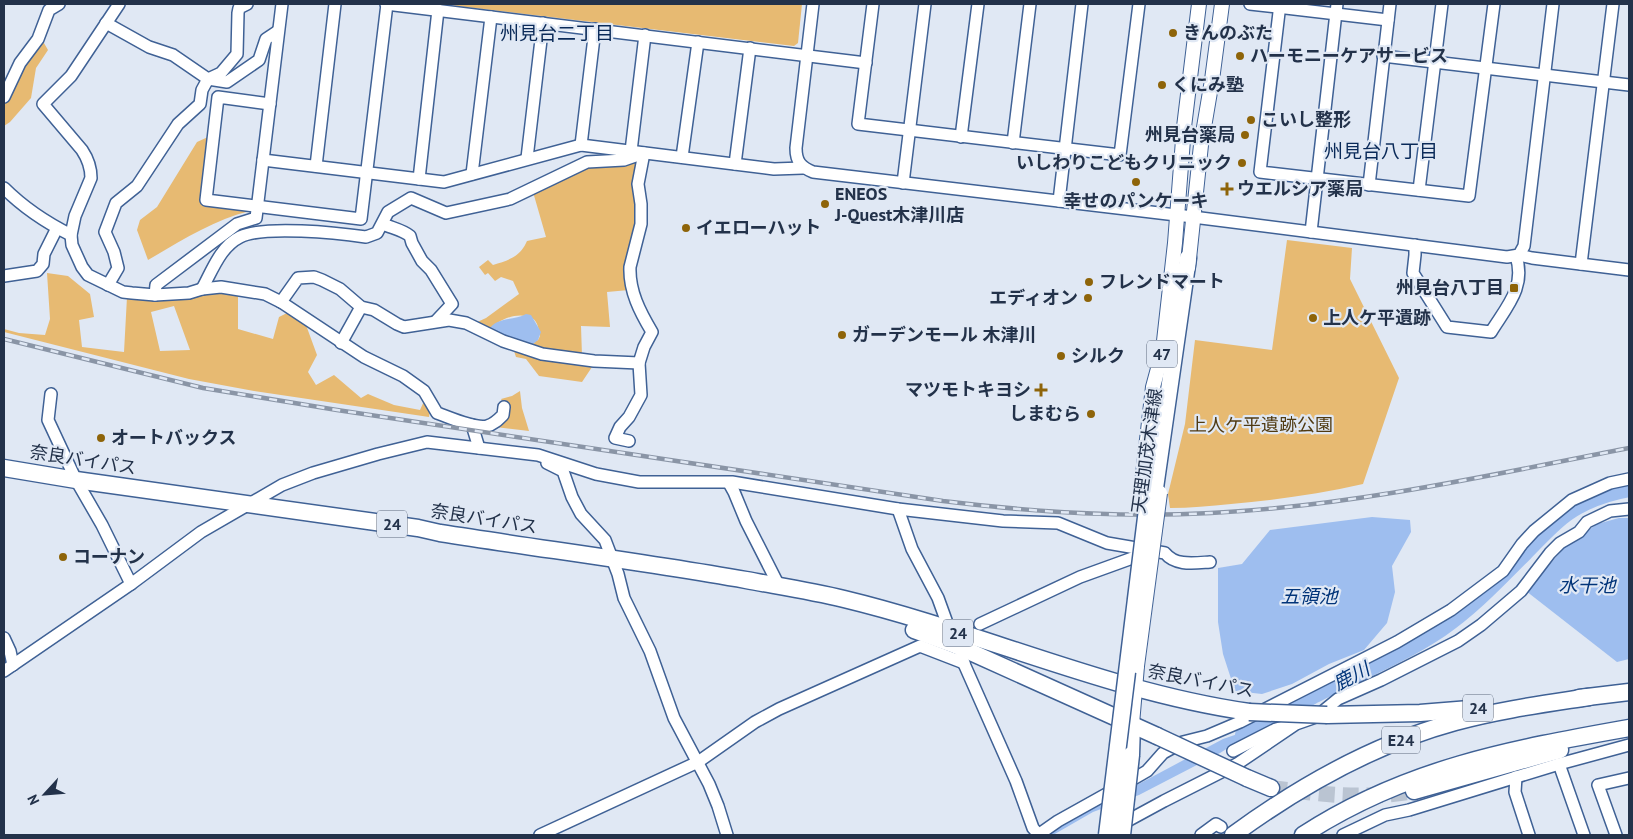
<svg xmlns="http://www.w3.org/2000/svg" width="1633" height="839" viewBox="0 0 1633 839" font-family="'PT Sans','Noto Sans JP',sans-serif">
<rect width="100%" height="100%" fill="#e0e8f4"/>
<g fill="#e7ba72" fill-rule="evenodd">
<path d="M441 4H802L798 43 794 46Z"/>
<path d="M41 38 48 50 36 68 31 98 10 122 4 126V103L23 65Z"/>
<path d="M208 137 201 204 250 211C213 220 181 241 148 260L137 230 140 220 157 207 197 142Z"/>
<path d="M635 163 638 167 637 223 629 290 607 292 610 327 581 326 582 356 525 347 538 340 540 336C539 331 538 321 532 318 517 311 497 320 488 331L473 324 486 318 519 294 513 281 501 277 495 281 488 273 485 275 479 267 488 260 493 265C509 260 520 257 527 241L546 237 533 192 591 165Z"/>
<path d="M1287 240 1352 248 1350 279 1399 378 1363 484C1319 494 1275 500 1231 504 1210 506 1190 508 1170 508L1168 494 1185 424 1195 340 1272 350Z"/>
<path d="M47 273 68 276 90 294 94 317 79 320 82 347 124 352 127 297 221 290 238 291V329L273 339 279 317 291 311 306 325 317 355 308 372 316 385 334 375 361 398 368 394 394 405 420 410 425 399 430 409 429 417 254 391 189 379 4 332V329L19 333 45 335 50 319ZM174 306 190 350 160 351 151 312Z"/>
<path d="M513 348 594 364 582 382 539 376 526 359 516 357Z"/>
<path d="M520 391 522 408 529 431 495 427 506 406 501 399 512 396Z"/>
</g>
<g fill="#9ebeef">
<path d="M526 314 531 315 541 332 538 340 532 345 488 331C496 316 514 321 526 314Z"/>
<path d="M1372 517 1410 520 1411 532 1392 566 1395 592 1387 623 1364 650 1329 664 1292 684 1262 694 1235 691 1223 654 1218 622V568L1242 564 1270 530Z"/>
<path d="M1619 518H1629V659L1617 662 1526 591 1565 547 1597 524Z"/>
<path d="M1264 725 1220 753 1139 795 1093 812 1053 835H1049L1060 826 1092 809 1223 739Z"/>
</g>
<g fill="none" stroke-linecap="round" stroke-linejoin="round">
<path stroke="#9ebeef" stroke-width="16" d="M1243 735C1267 723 1290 709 1313 696 1356 674 1401 656 1441 629 1472 608 1499 579 1525 553 1542 536 1558 517 1579 506 1595 497 1612 492 1629 489"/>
<path stroke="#bac4d2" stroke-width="16" stroke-dasharray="16 8" stroke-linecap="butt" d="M1271 788C1322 794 1363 800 1414 791"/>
<g stroke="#3f6195" stroke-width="14">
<g id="minor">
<path d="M119 4 71 76 43 104 82 150C88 159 91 168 91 178L75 216 71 235 72 245 82 267 88 275 123 292 132 293 155 295 189 293 202 289 221 287 265 294 281 302 364 357 403 376 424 391 437 413C449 417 474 429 487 426 493 425 498 420 503 415L504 407"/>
<path d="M386 4 866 63"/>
<path d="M813 4 796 148C796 162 801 167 813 172L1193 217 1507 257 1519 255 1524 246 1553 4"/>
<path d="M873 4 858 124 1120 155 1139 4"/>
<path d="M1250 4 1388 20"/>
<path d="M1280 4 1260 172 1469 196 1494 4"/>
<path d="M106 23 149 47 173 55 208 79 227 82 259 60 266 39 278 31"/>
<path d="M1383 56 1629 85"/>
<path d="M4 97 20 63 38 39 49 10 59 4"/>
<path d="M270 104 218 97 206 200 361 219 387 4"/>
<path d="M961 137 978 4"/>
<path d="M1013 143 1030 4"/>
<path d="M581 145 595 29"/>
<path d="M631 151 645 35"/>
<path d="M682 157 698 42"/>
<path d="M527 158 543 23"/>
<path d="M263 160 444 182 581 145 774 169 803 168"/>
<path d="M735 164 750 48"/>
<path d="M316 166 335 4"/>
<path d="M472 174 491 17"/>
<path d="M419 179 438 10"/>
<path d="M903 183 925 4"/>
<path d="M1369 185 1390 4"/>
<path d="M4 188C23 207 47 223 71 235"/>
<path d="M1419 190 1442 4"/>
<path d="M1059 201 1082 4"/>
<path d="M383 224C392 228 403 230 410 236L412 243 422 261 431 270 452 304 436 321"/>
<path d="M1311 232 1337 4"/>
<path d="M1415 245V255L1413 273 1447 327 1491 332C1507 306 1526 287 1516 256"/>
<path d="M1519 255 1532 258 1629 270"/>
<path d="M1581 264 1613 4"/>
<path d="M4 276 37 271 43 264 44 254 57 228"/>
<path d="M108 285 118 268 114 252 105 232 116 203 137 186 178 124 200 104 202 90 208 79 221 73 237 54 238 13 239 8 247 4"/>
<path d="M202 289C212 271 220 247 240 237 264 225 338 233 366 237L377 233 388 212 411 198 446 213 510 199 587 162 624 160 644 153 638 184 641 204V224L630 267C629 291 640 312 652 332L644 347 639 363 594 361 542 354 503 341 466 323 449 320 404 327 397 324 374 310 361 307 340 289 322 280 314 277 298 278 281 302"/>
<path d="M155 295 156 285 237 224 256 218 282 4"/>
<path d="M341 343 361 307"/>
<path d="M51 394 48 420 76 480 102 525 131 584"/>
<path d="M472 425 479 448"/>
<path d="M629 441 615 438 620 427 629 417 641 395 639 363"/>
<path d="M547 463 563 471 572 497 581 514 605 540 618 574 624 598 650 651 674 718 709 784 718 806 727 835"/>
<path d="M729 483 734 492 746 521 779 586"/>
<path d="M898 509 912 549 938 598 951 634"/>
<path d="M980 624 1080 577 1138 556 1144 549"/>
<path d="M4 638 10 651 13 665"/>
<path d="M961 657 1016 781 1033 828 1039 835"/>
<path d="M4 671 131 584 201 532 282 485 313 473 378 454 427 442 538 455 596 474 639 482H732L898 509 1003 521 1058 523 1107 543 1165 553C1175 566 1194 563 1210 562"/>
<path d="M1233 751 1276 729 1291 725"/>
<path d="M1559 764 1584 835"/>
<path d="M1516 777 1515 792 1529 835"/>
<path d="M1118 826 1164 801 1237 764 1296 724 1316 717 1338 699 1381 680 1458 641 1481 625 1521 591 1550 553 1560 543 1579 532 1587 522 1610 511 1629 509"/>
<path d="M540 835 698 762 755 722 779 709 920 646 964 663"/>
<path d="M1038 835 1058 821 1135 778 1147 771 1163 753 1183 742 1207 736 1240 722 1397 642 1451 610 1503 571 1522 544 1534 531 1572 500 1610 483 1629 479"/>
<path d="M1201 835 1216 824 1221 827"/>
<path d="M1343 835 1385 815 1409 810 1559 764 1629 745"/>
<path d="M1616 835 1598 785 1629 778"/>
</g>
</g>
<g stroke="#3f6195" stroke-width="16">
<g id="major">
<path d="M1188 268 1201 145 1212 80 1222 4"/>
<path d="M1141 492 1153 387 1163 350 1175 243 1184 127 1199 4"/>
<path d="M1132 724 1137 666"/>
</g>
</g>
<g stroke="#3f6195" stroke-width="19">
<g id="highway">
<path d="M4 468 76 480 418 528 440 533C542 549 644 562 746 580 778 586 811 591 844 599 981 632 1109 692 1249 712"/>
<path d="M1154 495 1188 258"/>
<path d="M914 630 955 645 1157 736"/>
<path d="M1579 698 1629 692"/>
<path d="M1327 715 1420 713 1482 708"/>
<path d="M1131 755 1132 724"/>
<path d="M1247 778 1271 788"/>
<path d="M1414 791 1560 750"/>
<path d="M1233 835C1300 786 1374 744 1455 722 1499 710 1544 704 1589 697"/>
<path d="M1303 835C1406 768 1511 749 1629 728"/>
</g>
</g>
<use href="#minor" stroke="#fff" stroke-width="11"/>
<use href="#major" stroke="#fff" stroke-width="14"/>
<use href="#highway" stroke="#fff" stroke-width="16"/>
<g stroke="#8a95a6" stroke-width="4.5">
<path id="rail" d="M4 339 203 388 337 410 943 501C1032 512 1121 518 1211 513 1352 506 1491 475 1629 448"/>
</g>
<use href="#rail" stroke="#e0e8f4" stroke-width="2.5" stroke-dasharray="8" stroke-linecap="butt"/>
<g stroke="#3f6195" stroke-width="16" stroke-linecap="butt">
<path id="major-bridge" d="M1137 666 1160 493"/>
</g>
<g stroke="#3f6195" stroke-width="19" stroke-linecap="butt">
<g id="highway-bridge">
<path d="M1249 712 1327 715"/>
<path d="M1157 736 1247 778"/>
<path d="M1107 835 1149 493"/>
<path d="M1122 835 1131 755"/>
</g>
</g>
<use href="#major-bridge" stroke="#fff" stroke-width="14"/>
<use href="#highway-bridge" stroke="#fff" stroke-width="16"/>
</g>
<g fill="#8e6409" stroke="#e0e8f4" stroke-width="2">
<circle cx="1173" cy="33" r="5"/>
<circle cx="1240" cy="56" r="5"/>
<circle cx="1162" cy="85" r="5"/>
<circle cx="1251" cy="120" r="5"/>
<circle cx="1245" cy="135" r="5"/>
<circle cx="1242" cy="163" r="5"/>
<circle cx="1136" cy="182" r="5"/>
<path d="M1224.5 181.5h5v5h5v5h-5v5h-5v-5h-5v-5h5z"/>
<circle cx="825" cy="204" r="5"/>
<circle cx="686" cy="228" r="5"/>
<circle cx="1089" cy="282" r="5"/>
<rect x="1509" y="283" width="10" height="10" rx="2.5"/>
<circle cx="1088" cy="298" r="5"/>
<circle cx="1313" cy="318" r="5"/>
<circle cx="842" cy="335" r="5"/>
<circle cx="1061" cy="356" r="5"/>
<path d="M1038.5 382.5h5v5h5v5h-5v5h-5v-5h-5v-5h5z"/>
<circle cx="1091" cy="414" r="5"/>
<circle cx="101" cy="438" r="5"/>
<circle cx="63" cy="557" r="5"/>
</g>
<g text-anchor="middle" stroke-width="4.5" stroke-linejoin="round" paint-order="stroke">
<g fill="#e0e8f4" stroke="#5c697d" stroke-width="1">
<rect x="1147" y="340.5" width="30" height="27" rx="4"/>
<rect x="377" y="510.5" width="30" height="27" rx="4"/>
<rect x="943" y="619.5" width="30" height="27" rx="4"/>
<rect x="1463" y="694.5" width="30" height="27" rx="4"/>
<rect x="1382" y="726.5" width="38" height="27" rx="4"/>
</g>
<g font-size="16" font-weight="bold" fill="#23324a">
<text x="1162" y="360">47</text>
<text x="392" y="530">24</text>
<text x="958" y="639">24</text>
<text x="1478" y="714">24</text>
<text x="1401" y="746">E24</text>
</g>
<g font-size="18" font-weight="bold" fill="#23324a" stroke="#e0e8f4" text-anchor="start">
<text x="1183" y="39">きんのぶた</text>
<text x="1250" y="62">ハーモニーケアサービス</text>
<text x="1172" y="91">くにみ塾</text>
<text x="1261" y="126">こいし整形</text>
<text x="1235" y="141" text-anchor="end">州見台薬局</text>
<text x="1232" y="169" text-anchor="end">いしわりこどもクリニック</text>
<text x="1237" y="195">ウエルシア薬局</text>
<text x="835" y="200">ENEOS<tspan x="835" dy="21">J-Quest木津川店</tspan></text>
<text x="1136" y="207" text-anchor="middle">幸せのパンケーキ</text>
<text x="696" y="234">イエローハット</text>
<text x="1099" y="288">フレンドマート</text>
<text x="1504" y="294" text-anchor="end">州見台八丁目</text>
<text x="1078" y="304" text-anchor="end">エディオン</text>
<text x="1323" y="324">上人ケ平遺跡</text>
<text x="852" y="341">ガーデンモール 木津川</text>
<text x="1071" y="362">シルク</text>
<text x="1031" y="396" text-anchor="end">マツモトキヨシ</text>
<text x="1081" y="420" text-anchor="end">しまむら</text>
<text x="111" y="444">オートバックス</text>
<text x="73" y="563">コーナン</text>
</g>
<g font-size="18" fill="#503a11" stroke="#e0e8f4">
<text x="1261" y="431">上人ケ平遺跡公園</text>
</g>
<g font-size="18" fill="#23324a" stroke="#e0e8f4">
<text transform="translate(1147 451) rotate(-82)" y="6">天理加茂木津線</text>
<text transform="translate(83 460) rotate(9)" y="6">奈良バイパス</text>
<text transform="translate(484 519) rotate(9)" y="6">奈良バイパス</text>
<text transform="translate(1201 681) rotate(11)" y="6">奈良バイパス</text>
</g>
<g font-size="19" fill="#092958" stroke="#e0e8f4">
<text x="557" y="40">州見台二丁目</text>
<text x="1381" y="158">州見台八丁目</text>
</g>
<g font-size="19" font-style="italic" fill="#013479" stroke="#e0e8f4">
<text x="1587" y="592">水干池</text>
<text x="1309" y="603">五領池</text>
<text transform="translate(1351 676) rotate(-28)" y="7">鹿川</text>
</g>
</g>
<rect width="1633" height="839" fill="none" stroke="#23324a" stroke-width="10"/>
<g transform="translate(45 794) rotate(244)" stroke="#e0e8f4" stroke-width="4" paint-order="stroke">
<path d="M0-4L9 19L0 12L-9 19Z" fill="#23324a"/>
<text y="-8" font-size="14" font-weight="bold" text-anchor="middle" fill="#23324a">N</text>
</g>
</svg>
